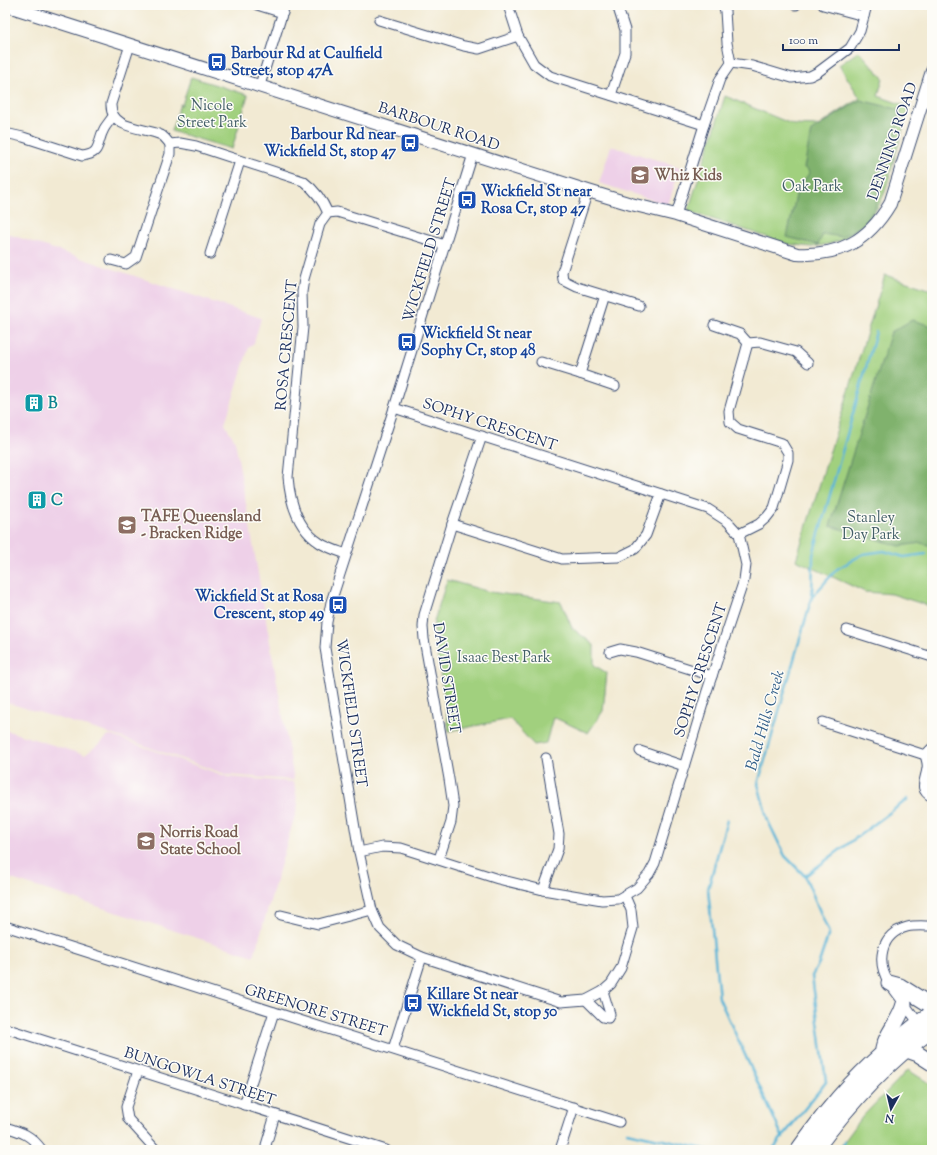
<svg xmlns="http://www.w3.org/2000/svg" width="937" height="1155" viewBox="0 0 937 1155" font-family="'Sorts Mill Goudy',serif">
<rect width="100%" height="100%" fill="#fdfcf7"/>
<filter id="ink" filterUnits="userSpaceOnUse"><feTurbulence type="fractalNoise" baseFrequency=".025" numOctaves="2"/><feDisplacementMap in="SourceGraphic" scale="8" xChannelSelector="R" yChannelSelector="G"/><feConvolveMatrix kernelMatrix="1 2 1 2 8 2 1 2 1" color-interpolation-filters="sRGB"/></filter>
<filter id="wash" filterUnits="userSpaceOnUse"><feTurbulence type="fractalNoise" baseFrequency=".012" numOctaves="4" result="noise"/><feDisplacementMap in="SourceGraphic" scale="16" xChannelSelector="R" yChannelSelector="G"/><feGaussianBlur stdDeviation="0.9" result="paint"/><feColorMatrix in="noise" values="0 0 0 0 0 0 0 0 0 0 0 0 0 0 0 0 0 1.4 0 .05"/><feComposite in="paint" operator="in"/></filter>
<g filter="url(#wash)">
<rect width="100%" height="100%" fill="#f2ead3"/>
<g fill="#eed0e8">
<path d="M611 146 680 167 669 202 665 204 599 183Z"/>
<path d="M5 233 261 318 254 343 249 347 225 424 235 441 294 780 228 775 111 734 5 702Z"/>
<path d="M5 730 85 755 110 735 228 777 294 782 298 805 254 956 5 877Z"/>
</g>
<g fill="#a1d07e" stroke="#5e806e">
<path d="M859 51 883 78 878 96 909 107 885 192 878 207 866 223 842 240 829 244 812 247 788 244 688 211 725 96 794 125 818 126 860 98 839 65Z"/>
<path d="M191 77 248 95 232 149 171 131 180 104 182 105Z"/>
<path d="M885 275 932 290V607L892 594 865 592 796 560Z"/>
<path d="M447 580 490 592 561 602 572 628 594 645V665L607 673 603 711 588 733 553 717 546 743 534 745 510 719 449 731 434 630V621Z"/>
<path d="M908 1070 932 1085V1150H838L863 1116Z"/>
</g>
<g fill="#80b26d" stroke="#4e7066">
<path d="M860 100 901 110 897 134 875 208 863 225 842 237 823 234 818 245 787 237 798 186 803 183 809 173 808 170 804 168 811 131Z"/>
<path d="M912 320 932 326V546L921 543 900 546 830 526 891 332Z"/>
</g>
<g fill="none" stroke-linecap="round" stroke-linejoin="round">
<g stroke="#5ab5d8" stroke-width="2.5">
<path d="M812 597 813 555 876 332"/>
<path d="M727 820 708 889 719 998 783 1138"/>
<path d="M805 876 908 799"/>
<path d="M627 1132 709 1150"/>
<path d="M772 1150 826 1082 812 976 819 963 829 933 805 876 785 856 768 821 758 784 812 597 837 569 863 554 884 551 904 557 926 554"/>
<path d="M843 1150 844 1142"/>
</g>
</g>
</g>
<g filter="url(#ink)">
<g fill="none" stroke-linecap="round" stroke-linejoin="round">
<g stroke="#3b4b70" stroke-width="11">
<g id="minor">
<path d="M257 5 283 13"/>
<path d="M508 5 518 36 534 64 550 76 704 125"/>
<path d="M795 5H796"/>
<path d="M823 5 864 16"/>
<path d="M379 20 464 46 479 49 518 36"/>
<path d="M130 45 111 104C110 130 144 127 161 135 165 137 167 141 170 144L180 143 196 146 303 181C315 190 322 199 328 213"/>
<path d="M731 63 752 66 792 78 810 76 818 72 850 48 860 31 867 5"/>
<path d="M260 85 285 5"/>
<path d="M611 95 625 53V30L617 5"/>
<path d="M5 133 23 137 82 156C102 154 96 143 104 129 106 125 110 121 113 116"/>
<path d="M473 154 394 408 331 602 327 622 325 648 359 852 372 910 380 928 397 945 422 957 561 1002 586 1000 603 991 611 984 621 968 633 928 631 910 625 896"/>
<path d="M588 191 562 272 563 280 577 287 639 306"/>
<path d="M676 215 704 125 720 79 731 63 727 43 725 11 723 5"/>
<path d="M210 254 240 161"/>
<path d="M111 260 126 264 136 257 170 154V144"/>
<path d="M605 295 580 374 615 386"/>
<path d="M714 325 740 334 748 343 729 411 730 422 738 429 782 443 788 453V460L774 508 767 517 759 524 739 534"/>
<path d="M748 343 760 342 796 352 808 363"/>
<path d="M541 362 580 374"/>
<path d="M452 524 562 559 619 557 635 549 646 535 661 494"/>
<path d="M346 554C338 551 328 548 320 543 298 529 290 502 288 477L303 327 302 292 304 279 320 224 328 213 337 212 445 245"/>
<path d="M847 630 932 657"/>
<path d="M610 652 620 649 636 652 712 676"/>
<path d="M823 722 925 755"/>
<path d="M932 748 925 755C926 759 928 764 927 768 926 780 917 789 932 797"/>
<path d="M640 751 684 766"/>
<path d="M359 852 382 847 401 848 498 879 543 890 602 900 618 899 637 888 649 874 655 863 706 694 744 580 746 565 739 534 728 522 708 509 394 408"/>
<path d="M439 859 451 822 453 806 449 779 424 639 423 627 424 615 452 524 482 436"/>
<path d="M543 890 558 849 559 834 546 758"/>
<path d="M281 915 318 924 372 910"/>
<path d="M5 926 619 1122"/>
<path d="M932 926C924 926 915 925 907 927 880 934 876 962 889 983L932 1041"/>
<path d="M586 1000 603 1017 608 1018 610 1014 603 991"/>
<path d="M5 1028 386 1150"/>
<path d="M393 1049 422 957"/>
<path d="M138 1071 126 1107 128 1119 156 1150"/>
<path d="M244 1105 274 1012"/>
<path d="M5 1127C22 1132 31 1135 42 1150"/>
<path d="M268 1150 266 1145 275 1115"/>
<path d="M560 1150 574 1107"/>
</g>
</g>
<g stroke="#3b4b70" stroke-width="14">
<path id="tertiary" d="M5 5 588 191 631 204 676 215 797 254C840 256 868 241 890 204L932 71"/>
</g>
<g stroke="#3b4b70" stroke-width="17">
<g id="primary">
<path d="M889 983 900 986 932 1006"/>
<path d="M883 1049C886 1033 900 1021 904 1004"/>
<path d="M907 1050 918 1054 932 1063"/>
<path d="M798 1150C808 1136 818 1122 829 1109 859 1072 894 1041 932 1013"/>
<path d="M815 1150C848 1105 886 1062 932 1030"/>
</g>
</g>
<use href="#minor" stroke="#fff" stroke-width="9"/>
<use href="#tertiary" stroke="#fff" stroke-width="12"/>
<use href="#primary" stroke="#fff" stroke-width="15"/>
</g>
</g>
<defs>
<g id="bus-square" transform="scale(1)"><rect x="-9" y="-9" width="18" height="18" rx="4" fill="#1a4fb4" stroke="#fdfcf7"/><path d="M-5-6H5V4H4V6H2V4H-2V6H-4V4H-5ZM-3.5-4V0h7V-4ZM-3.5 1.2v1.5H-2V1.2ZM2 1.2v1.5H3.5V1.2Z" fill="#fff"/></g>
<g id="school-square" transform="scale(1)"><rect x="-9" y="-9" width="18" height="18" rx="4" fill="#8d6e63" stroke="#fdfcf7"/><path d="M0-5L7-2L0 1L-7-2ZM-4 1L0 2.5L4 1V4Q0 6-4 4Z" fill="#fff"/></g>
<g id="building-square" transform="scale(1)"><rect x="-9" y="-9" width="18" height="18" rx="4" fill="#0f9aa8" stroke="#fdfcf7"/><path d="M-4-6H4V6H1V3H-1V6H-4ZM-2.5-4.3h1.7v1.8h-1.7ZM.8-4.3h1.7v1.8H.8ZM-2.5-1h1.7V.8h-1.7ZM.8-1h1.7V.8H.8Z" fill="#fff"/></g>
<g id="university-square" transform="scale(1)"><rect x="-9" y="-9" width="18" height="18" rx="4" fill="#8d6e63" stroke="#fdfcf7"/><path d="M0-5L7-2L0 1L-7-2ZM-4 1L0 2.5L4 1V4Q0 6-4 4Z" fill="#fff"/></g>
</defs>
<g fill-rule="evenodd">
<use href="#bus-square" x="217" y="62"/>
<use href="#bus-square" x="410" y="143"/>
<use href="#school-square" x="640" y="175"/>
<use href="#bus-square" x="467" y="200"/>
<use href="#bus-square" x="407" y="342"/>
<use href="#building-square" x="34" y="403"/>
<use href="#building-square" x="37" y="500"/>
<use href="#university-square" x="127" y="525"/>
<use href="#bus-square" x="338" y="605"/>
<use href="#school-square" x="146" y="841"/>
<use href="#bus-square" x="413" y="1003"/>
</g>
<g text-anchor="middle" stroke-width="3" stroke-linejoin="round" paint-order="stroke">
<g font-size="15" font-weight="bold" fill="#164399" stroke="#fdfcf7" text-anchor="start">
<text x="231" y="58">Barbour Rd at Caulfield<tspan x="231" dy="17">Street, stop 47A</tspan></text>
<text x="396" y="139" text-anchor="end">Barbour Rd near<tspan x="396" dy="17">Wickfield St, stop 47</tspan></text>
<text x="481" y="196">Wickfield St near<tspan x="481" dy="17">Rosa Cr, stop 47</tspan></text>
<text x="421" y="338">Wickfield St near<tspan x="421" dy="17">Sophy Cr, stop 48</tspan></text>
<text x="324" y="601" text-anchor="end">Wickfield St at Rosa<tspan x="324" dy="17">Crescent, stop 49</tspan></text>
<text x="427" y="999">Killare St near<tspan x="427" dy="17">Wickfield St, stop 50</tspan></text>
</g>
<g font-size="15" fill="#435f68" stroke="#fdfcf7">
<text x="212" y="110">Nicole<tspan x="212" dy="17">Street Park</tspan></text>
<text x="812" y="191">Oak Park</text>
<text x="871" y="522">Stanley<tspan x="871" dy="17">Day Park</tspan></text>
<text x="504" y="662">Isaac Best Park</text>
</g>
<g font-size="15" fill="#1b2f5e" stroke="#fdfcf7">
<text transform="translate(439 126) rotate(18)" y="5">BARBOUR ROAD</text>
<text transform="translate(892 141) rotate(-71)" y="5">DENNING ROAD</text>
<text transform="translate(429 250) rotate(-73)" y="5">WICKFIELD STREET</text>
<text transform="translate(286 345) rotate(-85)" y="5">ROSA CRESCENT</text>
<text transform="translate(490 424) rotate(18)" y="5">SOPHY CRESCENT</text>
<text transform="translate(700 670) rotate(-72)" y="5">SOPHY CRESCENT</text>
<text transform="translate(447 678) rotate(81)" y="5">DAVID STREET</text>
<text transform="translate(352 713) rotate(82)" y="5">WICKFIELD STREET</text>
<text transform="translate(316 1010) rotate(17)" y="5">GREENORE STREET</text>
<text transform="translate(200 1076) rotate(18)" y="5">BUNGOWLA STREET</text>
</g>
<g font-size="15" font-weight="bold" fill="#785e54" stroke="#fdfcf7" text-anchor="start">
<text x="654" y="180">Whiz Kids</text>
<text x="141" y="521">TAFE Queensland<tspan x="141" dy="17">- Bracken Ridge</tspan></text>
<text x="160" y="837">Norris Road<tspan x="160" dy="17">State School</tspan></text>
</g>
<g font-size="15" font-weight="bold" fill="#0d838f" stroke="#fdfcf7" text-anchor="start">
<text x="48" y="408">B</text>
<text x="51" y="505">C</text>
</g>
<g font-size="16" font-style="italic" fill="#315e89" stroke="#fdfcf7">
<text transform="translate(764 720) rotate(-74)" y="6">Bald Hills Creek</text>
</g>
</g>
<rect width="937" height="1155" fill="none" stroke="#fdfcf7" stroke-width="20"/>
<g transform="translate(891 1109) rotate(188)" stroke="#fdfcf7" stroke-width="3" paint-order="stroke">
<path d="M0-3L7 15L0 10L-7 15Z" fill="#1b2f5e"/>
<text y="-6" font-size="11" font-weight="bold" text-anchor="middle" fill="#1b2f5e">N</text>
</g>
<path d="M783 44v6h116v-6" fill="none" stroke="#1b2f5e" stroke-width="2"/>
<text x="789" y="44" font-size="12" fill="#1b2f5e" stroke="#fdfcf7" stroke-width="3" paint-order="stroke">100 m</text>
</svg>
